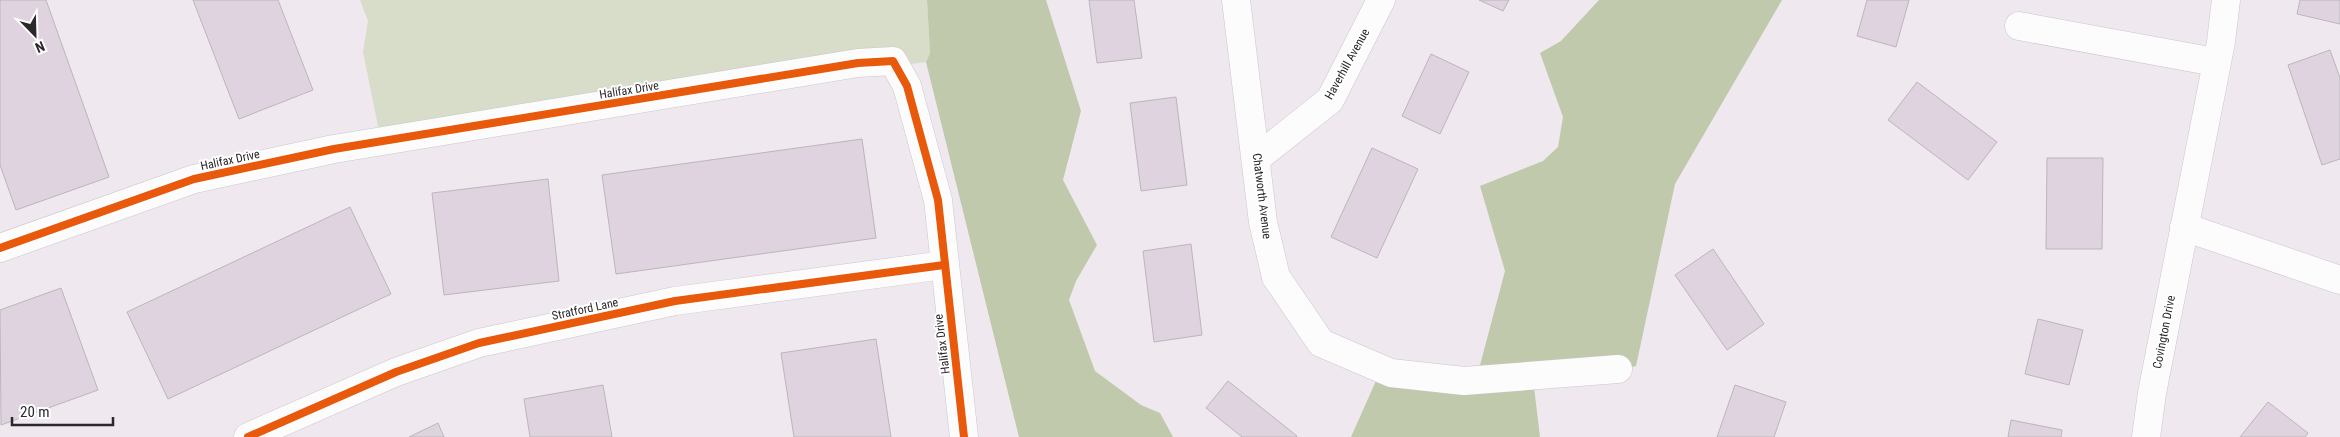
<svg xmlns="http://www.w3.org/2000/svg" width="2340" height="437" viewBox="0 0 2340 437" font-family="'Roboto Condensed',sans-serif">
<rect width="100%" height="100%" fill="#efe9ef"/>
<path fill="#d7ddc8" d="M360 0H927L930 53 926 62 380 136 363 52 368 21Z"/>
<g fill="#c0c9ab">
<path d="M927 0H1046L1081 111 1063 180 1097 245 1076 281 1069 300 1095 371 1141 405 1160 413 1173 437H1019L926 62 930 53Z"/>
<path d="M1599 0H1782L1675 184 1636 366 1534 387 1540 437H1351L1379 374 1475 384 1505 271 1480 186 1543 161 1558 147 1563 117 1540 53 1561 41Z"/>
</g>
<g fill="#dfd3df" stroke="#bab6ba">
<path d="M0 0H46L109 177 16 210 0 165Z"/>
<path d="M193 0H278L313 90 239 119Z"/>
<path d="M1089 0H1134L1142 58 1097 63Z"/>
<path d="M1479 0H1509L1503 11Z"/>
<path d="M1867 0H1909L1896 47 1857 36Z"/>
<path d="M2300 0H2340V24L2297 14Z"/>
<path d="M2330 50 2340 78V159L2322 165 2288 65Z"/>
<path d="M1431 54 1469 72 1440 134 1402 116Z"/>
<path d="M1917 82 1997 142 1968 180 1888 120Z"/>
<path d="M1176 97 1187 185 1141 191 1130 103Z"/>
<path d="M862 139 876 238 616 274 602 175Z"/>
<path d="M1372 148 1418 169 1377 258 1331 237Z"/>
<path d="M2047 158H2103L2102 249H2046Z"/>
<path d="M548 179 559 281 444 295 432 193Z"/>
<path d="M350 207 391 294 168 399 127 312Z"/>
<path d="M1191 244 1202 335 1154 342 1143 251Z"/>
<path d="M1713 249 1764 324 1727 350 1675 275Z"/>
<path d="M61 288 98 390 1 425 0 310Z"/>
<path d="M2038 319 2083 330 2069 385 2025 374Z"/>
<path d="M876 339 891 437H794L781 353Z"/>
<path d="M1228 381 1297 436 1296 437H1242L1206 408Z"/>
<path d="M603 385 612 437H530L524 399Z"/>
<path d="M1735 385 1786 402 1774 437H1717Z"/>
<path d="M2268 402 2308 433 2305 437H2240Z"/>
<path d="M2011 420 2062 430 2061 437H2008Z"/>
<path d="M438 423 444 437H409Z"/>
</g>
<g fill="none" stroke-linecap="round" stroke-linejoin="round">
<g stroke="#cac6ca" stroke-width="29">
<g id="minor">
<path d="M1236 0 1263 222 1276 277 1321 343 1391 373 1464 381 1618 369"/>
<path d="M2019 26 2215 62"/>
<path d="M1257 158 1330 100 1381 0"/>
<path d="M2184 227 2340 280"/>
<path d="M0 248 194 179 334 149 858 63 893 61 907 86 938 200 964 437"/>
<path d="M248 437 396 372 479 343 675 301 944 265"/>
<path d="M2146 437 2152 393 2221 42 2226 0"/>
</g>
</g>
<use href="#minor" stroke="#fdfcfd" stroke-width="28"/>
<g stroke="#fff" stroke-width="11">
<g id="cycleway">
<path d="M0 248 194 179 334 149 858 63 893 61 907 86 938 200 964 437"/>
<path d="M248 437 396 372 479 343 675 301 944 265"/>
</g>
</g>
<use href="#cycleway" stroke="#e8590c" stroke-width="8"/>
</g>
<g text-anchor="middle" stroke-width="4" stroke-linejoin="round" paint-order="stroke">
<g font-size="12" fill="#2b272b" stroke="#fff">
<text transform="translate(1347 64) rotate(-61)" y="4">Haverhill Avenue</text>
<text transform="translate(629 90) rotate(-9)" y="4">Halifax Drive</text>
<text transform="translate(230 160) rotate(-12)" y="4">Halifax Drive</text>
<text transform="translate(1262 196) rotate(83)" y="4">Chatworth Avenue</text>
<text transform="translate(585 309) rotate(-12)" y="4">Stratford Lane</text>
<text transform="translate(2164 332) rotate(-79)" y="4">Covington Drive</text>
<text transform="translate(942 344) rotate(-97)" y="4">Halifax Drive</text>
</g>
</g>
<g transform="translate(35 35) rotate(157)" stroke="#ffffff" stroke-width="4" paint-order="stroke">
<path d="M0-4L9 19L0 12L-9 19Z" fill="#2b272b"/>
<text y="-8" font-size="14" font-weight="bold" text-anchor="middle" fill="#2b272b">N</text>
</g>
<path d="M12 417v8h101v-8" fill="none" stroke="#2b272b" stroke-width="2.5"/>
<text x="20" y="417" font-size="15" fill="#2b272b" stroke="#ffffff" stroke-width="4" paint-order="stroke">20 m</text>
</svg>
